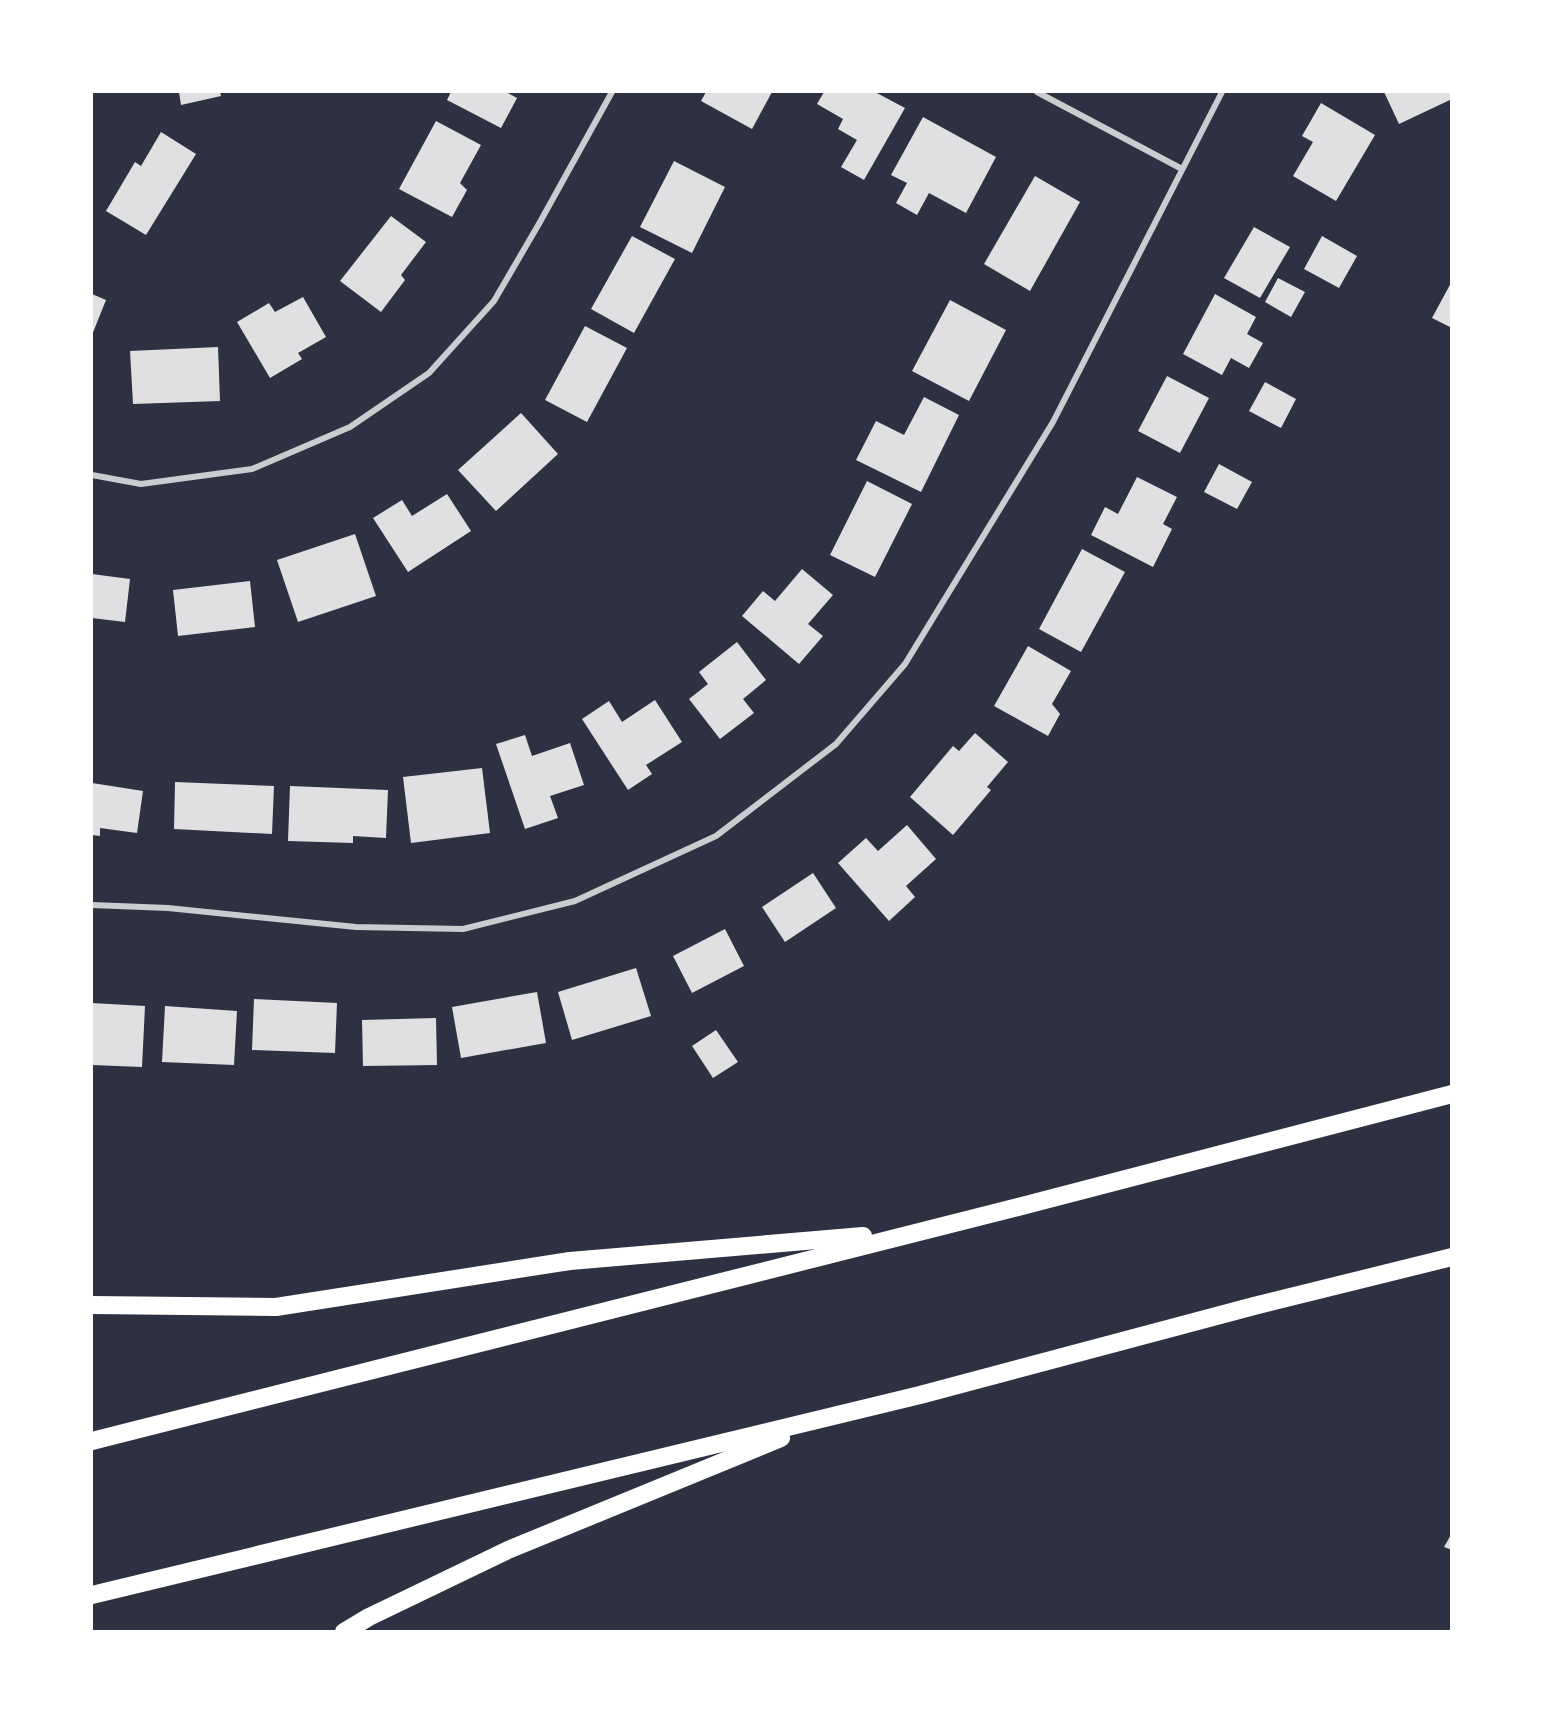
<svg xmlns="http://www.w3.org/2000/svg" width="1543" height="1723" viewBox="0 0 1543 1723" font-family="Quicksand,sans-serif">
<rect width="100%" height="100%" fill="#2d3142"/>
<g fill="#e0e0e3">
<path d="M179 92H220L221 96 181 105Z"/>
<path d="M451 92H506L517 98 501 128 447 100Z"/>
<path d="M706 92H772L752 129 701 101Z"/>
<path d="M824 92H875L905 108 864 180 841 167 857 140 838 129 843 119 817 104Z"/>
<path d="M1384 92H1452V99L1399 124Z"/>
<path d="M1321 103 1375 135 1336 201 1293 176 1313 142 1302 136Z"/>
<path d="M923 117 996 157 966 213 929 193 917 215 896 203 907 183 891 175Z"/>
<path d="M436 121 481 145 460 183 467 190 452 217 399 189Z"/>
<path d="M161 132 196 154 146 235 106 211 135 162 141 166Z"/>
<path d="M674 161 725 187 692 253 640 227Z"/>
<path d="M1035 176 1080 202 1030 291 984 264Z"/>
<path d="M391 216 426 242 401 275 405 280 381 312 340 281Z"/>
<path d="M1254 227 1290 247 1260 298 1224 278Z"/>
<path d="M632 236 675 259 634 333 591 309Z"/>
<path d="M1322 236 1357 256 1339 288 1304 269Z"/>
<path d="M1278 278 1305 292 1291 317 1265 302Z"/>
<path d="M1452 281V328L1432 318Z"/>
<path d="M92 294 106 300 92 335Z"/>
<path d="M1215 294 1256 317 1247 334 1263 343 1249 368 1231 358 1222 375 1183 354Z"/>
<path d="M303 297 326 337 298 353 302 359 270 378 237 322 269 303 275 312Z"/>
<path d="M950 300 1006 330 969 401 912 371Z"/>
<path d="M585 326 627 348 587 422 545 400Z"/>
<path d="M218 347 220 401 133 404 130 351Z"/>
<path d="M1167 376 1209 398 1180 453 1138 431Z"/>
<path d="M1265 382 1296 399 1281 428 1249 411Z"/>
<path d="M924 397 959 415 921 492 856 460 876 421 904 435Z"/>
<path d="M521 413 558 454 496 511 458 470Z"/>
<path d="M1219 464 1252 482 1237 509 1204 492Z"/>
<path d="M1137 477 1177 497 1163 524 1172 529 1153 567 1091 535 1105 507 1118 514Z"/>
<path d="M867 481 912 504 875 577 830 555Z"/>
<path d="M447 494 471 531 408 572 373 518 402 500 412 516Z"/>
<path d="M355 534 376 596 298 622 277 560Z"/>
<path d="M1082 549 1125 572 1081 652 1039 629Z"/>
<path d="M802 569 833 595 808 624 823 636 799 664 742 616 763 591 775 601Z"/>
<path d="M92 574 130 579 125 622 92 618Z"/>
<path d="M250 581 255 627 178 636 173 590Z"/>
<path d="M737 642 766 680 743 699 754 713 720 739 689 699 708 684 699 672Z"/>
<path d="M1028 646 1071 671 1052 704 1060 714 1048 736 994 706Z"/>
<path d="M655 700 682 742 646 765 652 774 628 790 582 719 609 701 622 722Z"/>
<path d="M975 733 1008 762 987 787 991 790 953 835 910 797 953 746 959 751Z"/>
<path d="M525 735 532 756 570 743 584 785 550 796 558 818 525 829 496 744Z"/>
<path d="M482 768 490 833 411 843 403 777Z"/>
<path d="M175 782 274 786 272 834 174 829Z"/>
<path d="M92 783 143 791 137 833 100 828V836L92 835Z"/>
<path d="M290 786 388 790 386 838 353 836V843L288 841Z"/>
<path d="M907 825 936 859 906 886 915 897 889 921 838 863 866 838 878 851Z"/>
<path d="M813 873 836 908 785 942 762 907Z"/>
<path d="M725 929 744 966 692 993 673 956Z"/>
<path d="M636 968 651 1016 572 1040 558 992Z"/>
<path d="M537 992 546 1043 461 1058 452 1007Z"/>
<path d="M254 999 337 1003 335 1053 252 1050Z"/>
<path d="M92 1003 145 1006 142 1067 92 1065Z"/>
<path d="M165 1006 237 1011 234 1065 162 1062Z"/>
<path d="M436 1018 437 1065 363 1066 362 1020Z"/>
<path d="M716 1030 738 1062 713 1078 692 1046Z"/>
<path d="M1452 1533V1550L1444 1547Z"/>
</g>
<g fill="none" stroke-linecap="round" stroke-linejoin="round">
<g stroke="#caccd0" stroke-width="6">
<path d="M1037 92 1182 169"/>
<path d="M92 475 141 484 252 469 350 427 429 373 494 301 540 222 612 92"/>
<path d="M92 905 168 908 356 927 463 929 575 901 716 836 836 744 905 664 1053 422 1222 92"/>
</g>
<g stroke="#fff" stroke-width="18">
<path d="M92 1305 276 1307 570 1261 863 1236"/>
<path d="M92 1441 1018 1207 1452 1094"/>
<path d="M92 1595 920 1395 1254 1306 1452 1257"/>
<path d="M344 1632 369 1617 508 1550 781 1438"/>
</g>
</g>
<rect width="1543" height="1723" fill="none" stroke="#ffffff" stroke-width="186"/>
</svg>
